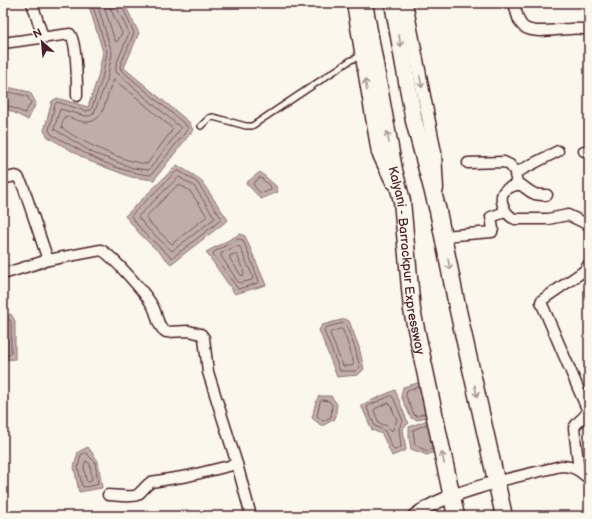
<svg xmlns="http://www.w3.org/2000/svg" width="592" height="519" viewBox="0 0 592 519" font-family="'Balsamiq Sans',sans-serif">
<rect width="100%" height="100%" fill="#fbf7ec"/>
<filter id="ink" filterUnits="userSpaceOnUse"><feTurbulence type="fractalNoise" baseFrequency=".025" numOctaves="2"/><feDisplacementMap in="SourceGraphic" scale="8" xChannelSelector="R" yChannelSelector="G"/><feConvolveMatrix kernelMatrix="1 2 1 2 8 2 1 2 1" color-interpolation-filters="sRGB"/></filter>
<g filter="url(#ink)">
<g fill="#bfadaa" stroke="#907477">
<path d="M88 3H124L139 33 124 68 189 122 193 130 154 180 131 177 89 161 48 137 44 131 52 101 57 98 88 107 98 77 103 52Z"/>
<path d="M7 87 30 92 36 103 28 120 3 107V90Z"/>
<path d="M177 165 200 179 228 220 171 264 140 234 125 216Z"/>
<path d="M260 172 276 186 278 192 261 199 246 183Z"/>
<path d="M240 234 245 236 266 285 235 294 206 252Z"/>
<path d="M11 314 15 321V359L3 360V316Z"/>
<path d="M345 319 349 321 359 347 364 369 358 375 337 377 319 330 322 325Z"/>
<path d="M425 381 439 412 417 420 411 418 401 396 403 387Z"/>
<path d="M395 390 406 418 409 423 403 428 406 450 392 456 382 434 372 430 361 405Z"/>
<path d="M319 396H331L337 404 335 419 322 426 312 418 316 401Z"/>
<path d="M430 419 440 450 427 455 411 449 409 438V427Z"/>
<path d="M88 447 98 461 102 488 79 492 74 467 78 452Z"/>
</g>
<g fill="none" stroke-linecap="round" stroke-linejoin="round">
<g stroke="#79585e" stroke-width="1">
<path d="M92 3 107 52 102 79 91 110 86 111 57 102 55 104 49 130 51 134C83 152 114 172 151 175L188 129 186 125 121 70 120 66 134 33 121 3"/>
<path d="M97 3 112 53 107 80 94 113 90 116H86L60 109 54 129 93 153 133 168 149 170 181 128 116 72V65L129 33 117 8 116 3"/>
<path d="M103 3 115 41 117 42 122 33 111 10 110 3"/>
<path d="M114 80 135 96 173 129 147 164C123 162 79 141 61 127L65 116C72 118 79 122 86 122 107 123 105 92 114 80Z"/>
<path d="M3 93 9 92 27 96 31 103 25 113 3 104"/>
<path d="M177 171H179L197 182 222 219 172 258 143 232 131 216Z"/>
<path d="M179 177 194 186 215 218 172 251 147 228 138 217Z"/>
<path d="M259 178H261L271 187V190C260 195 259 193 253 184Z"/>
<path d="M178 185H180L190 191 207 216 172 244 151 224 146 217Z"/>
<path d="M239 239 243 240 259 281 258 283 238 289 213 254 214 252Z"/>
<path d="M237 246 240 247 253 277 252 280 240 283 238 282 221 256V254Z"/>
<path d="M235 254 237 255 244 273 243 276 241 275 230 259V256Z"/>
<path d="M3 319H9L11 322V353L9 355 3 356"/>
<path d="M344 323 346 325 355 348 360 367 356 371H340L324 331 325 328Z"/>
<path d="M341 329 343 330 350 350 354 364 352 366H343L330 334 331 332Z"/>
<path d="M419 387 407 390 406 396 414 415 417 416 425 413"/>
<path d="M391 396 393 397 403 421 399 428 401 447 395 450 393 449 385 431 375 426 367 408 368 406Z"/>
<path d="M322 400 329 401 332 405 331 417 323 421 317 416 320 402Z"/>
<path d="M388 403 390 404 397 420 392 431 387 426 379 423 374 411 375 409Z"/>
<path d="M427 424 413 430 415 445 427 451 432 449"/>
<path d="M86 453 95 462 98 483 96 485 84 487 82 486 78 467 81 455Z"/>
<path d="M86 461 90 464 92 479 91 481 88 482 86 480 84 467Z"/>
</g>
<g stroke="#4a1f2b" stroke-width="8">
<path id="service" d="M201 126 209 118 213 117 246 126H252L351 60 362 56"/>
</g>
<g stroke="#4a1f2b" stroke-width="13">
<g id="minor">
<path d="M32 3 43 37"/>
<path d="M514 3C516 10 517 18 521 24 529 36 557 29 570 29 576 28 583 29 589 30"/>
<path d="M3 43 70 34C77 42 77 83 77 96"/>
<path d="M584 151H589"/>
<path d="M468 163 504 162 510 165 516 173"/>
<path d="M3 179 15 176 18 177 23 186 48 260"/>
<path d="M518 185 515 175 517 172 558 151"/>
<path d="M547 195C543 195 538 195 535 194 522 189 524 179 507 189 496 195 504 215 515 219H548L568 215 589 225"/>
<path d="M443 236 492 232 493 229 491 217 505 212"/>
<path d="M3 274 48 260 101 250C111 254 146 294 152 305 158 314 156 326 166 332L189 331 201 334 204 338 208 372 237 464 251 516"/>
<path d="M579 470 574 428C577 420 588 417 587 409L541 302 542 300 584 271 589 264"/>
<path d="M495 482 561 466C574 466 580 471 589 479"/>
<path d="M108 495C114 495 132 498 137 495 142 492 145 486 151 482L188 476 237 464"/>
</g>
</g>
<g stroke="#4a1f2b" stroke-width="15">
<g id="tertiary">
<path d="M353 3 378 153 392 182"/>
<path d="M406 3 435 153 437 189"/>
<path d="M414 516C437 498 468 491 495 482"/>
</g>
</g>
<g stroke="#4a1f2b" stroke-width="19">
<g id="trunk">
<path id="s1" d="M364 3 394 170 402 201 412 310 456 516"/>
<path d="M393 3 414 121 438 211 457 306 504 516"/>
</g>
</g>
<use href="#service" stroke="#fbf7ec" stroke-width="5"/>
<use href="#minor" stroke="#fbf7ec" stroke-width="10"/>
<use href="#tertiary" stroke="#fbf7ec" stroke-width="12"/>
<use href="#trunk" stroke="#fbf7ec" stroke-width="16"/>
</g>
<defs><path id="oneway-shaft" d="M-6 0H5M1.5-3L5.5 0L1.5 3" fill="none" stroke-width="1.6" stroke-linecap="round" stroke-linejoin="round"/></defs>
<g stroke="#ab9695">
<use href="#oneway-shaft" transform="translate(400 41) rotate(80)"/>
<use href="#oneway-shaft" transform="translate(421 82) rotate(79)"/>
<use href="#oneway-shaft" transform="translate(366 85) rotate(-99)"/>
<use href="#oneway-shaft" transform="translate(388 137) rotate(-101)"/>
<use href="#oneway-shaft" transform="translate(449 264) rotate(79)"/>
<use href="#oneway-shaft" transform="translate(476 391) rotate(78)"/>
<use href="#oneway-shaft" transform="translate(443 458) rotate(-102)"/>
</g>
</g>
<g text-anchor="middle" stroke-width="4" stroke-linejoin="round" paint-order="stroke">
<g font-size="13" fill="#4a1f2b" stroke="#fbf7ec">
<text dy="5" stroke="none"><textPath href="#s1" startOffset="261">Kalyani - Barrackpur Expressway</textPath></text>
</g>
</g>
<rect width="592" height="519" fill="none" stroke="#fbf7ec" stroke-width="16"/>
<rect x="8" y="8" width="576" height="503" fill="none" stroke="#4a1f2b" stroke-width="1.5" filter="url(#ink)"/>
<g transform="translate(42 42) rotate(333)" stroke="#fbf7ec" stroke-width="3" paint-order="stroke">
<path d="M0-3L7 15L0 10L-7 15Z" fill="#4a1f2b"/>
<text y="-6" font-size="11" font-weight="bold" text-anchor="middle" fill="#4a1f2b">N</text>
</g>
</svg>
